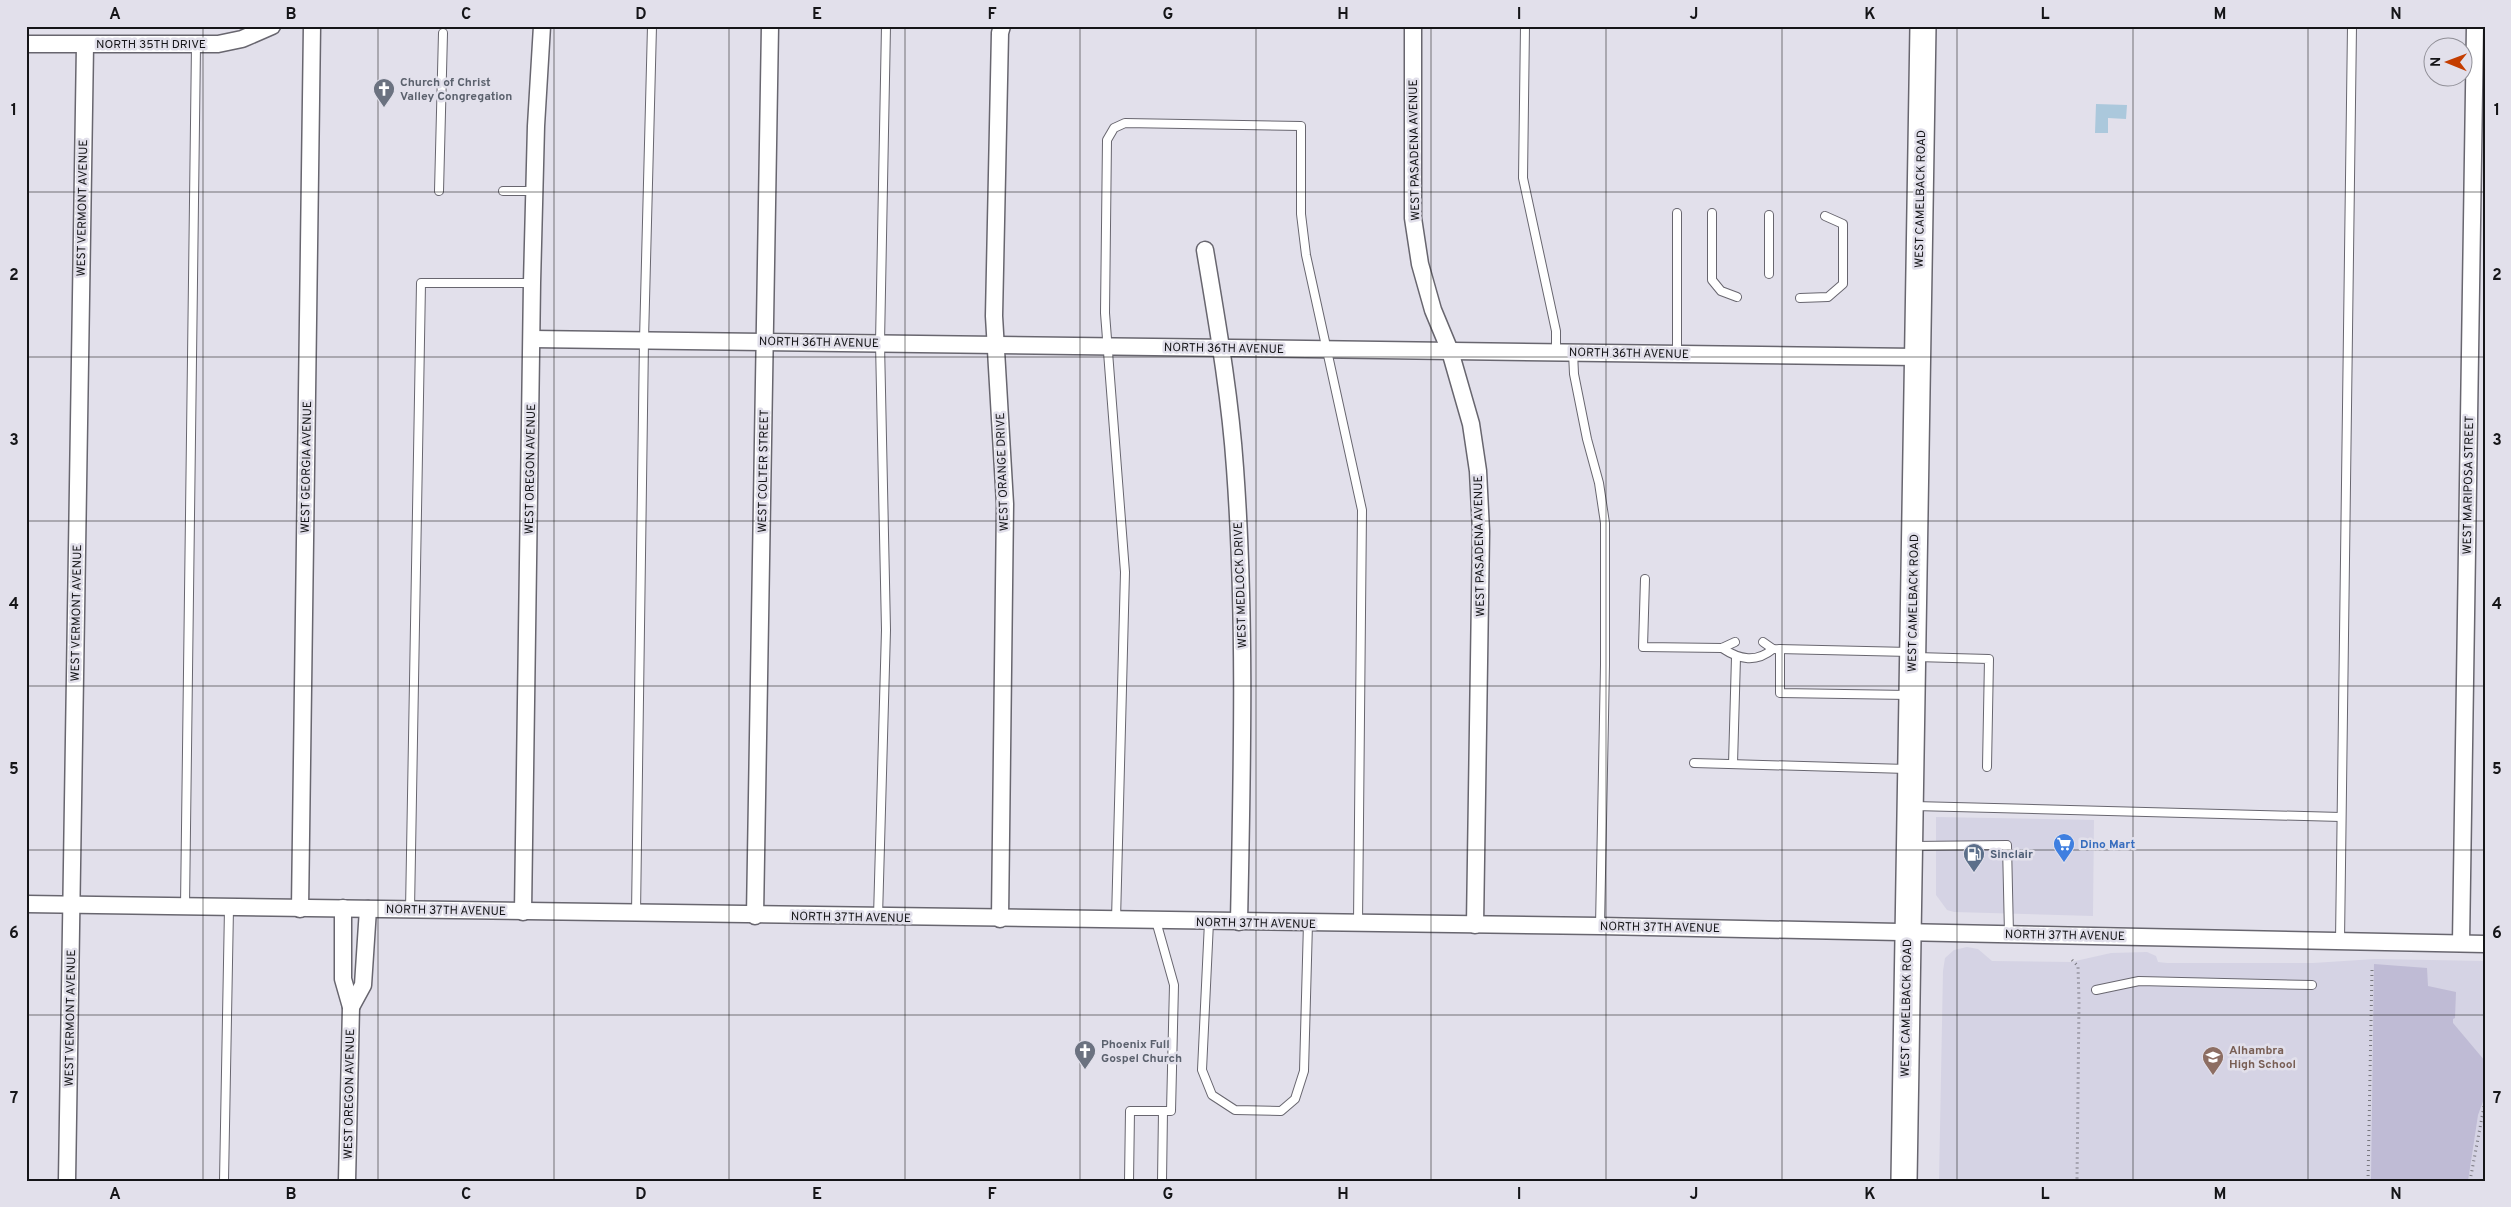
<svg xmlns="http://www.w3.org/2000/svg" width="2511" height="1207" viewBox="0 0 2511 1207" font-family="Overpass,sans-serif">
<rect width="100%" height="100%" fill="#e2e0eb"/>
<g fill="#d5d3e4">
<path d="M1936 817 2094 820 2093 916 1954 912 1947 910 1936 895Z"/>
<path d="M1967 947 1978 949 1992 961 2071 962 2111 953 2147 952 2156 956 2158 962 2167 963H2313L2375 959 2485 961V1181H1939L1943 971 1945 958 1954 950Z"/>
</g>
<path fill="#bfbbd5" d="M2374 964 2427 968 2428 986 2456 992 2455 1018 2453 1019V1023L2485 1061V1096L2478 1115 2468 1181H2371Z"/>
<path fill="#abc8dc" d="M2096 104 2127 105 2126 119 2108 118V133H2095Z"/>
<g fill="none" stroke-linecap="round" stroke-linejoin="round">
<g stroke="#68666f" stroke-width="10">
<g id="lane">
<path d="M1525 26 1523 178 1556 331V352"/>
<path d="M439 191 443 33"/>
<path d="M503 191H534"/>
<path d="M1712 213V280L1721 291 1737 297"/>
<path d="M1769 274V215"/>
<path d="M1800 298 1828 297 1843 284V224L1825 216"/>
<path d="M1573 352 1574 374 1587 439 1599 483 1605 523V665L1600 926"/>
<path d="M1677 354V213"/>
<path d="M1645 579 1643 647 1722 648 1735 642"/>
<path d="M1763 642 1773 649 1910 652"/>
<path d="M1722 648C1740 660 1756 663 1773 649"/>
<path d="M1780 649V693L1909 695"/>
<path d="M1916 657 1989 659 1987 767"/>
<path d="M1694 763 1907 769"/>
<path d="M1733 764 1736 657"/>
<path d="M1914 806 2341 817"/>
<path d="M1913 846 2007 845 2009 934"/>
<path d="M185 907 196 45"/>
<path d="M410 910 421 283H532"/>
<path d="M636 914 644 340 652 26"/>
<path d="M878 917 886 630 880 343 886 26"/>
<path d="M1116 920 1125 572 1105 313 1107 140 1114 128 1125 123 1301 126V214L1306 255 1362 510 1358 923"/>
<path d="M1209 922 1202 1070 1212 1095 1235 1110 1281 1111 1295 1099 1304 1071 1308 923"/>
<path d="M2340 941 2352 26"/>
<path d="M2096 990 2139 981 2312 985"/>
<path d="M224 1181 229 908"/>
<path d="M1129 1181 1130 1111H1171L1174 985 1156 921"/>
<path d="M1162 1181 1163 1111"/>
</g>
</g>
<g stroke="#68666f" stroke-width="19">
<g id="street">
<path d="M1413 26V218L1420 264 1433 310 1450 351 1471 424 1478 471 1481 531 1475 925"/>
<path d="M26 44H218L242 39 272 26"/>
<path d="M1205 250C1217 322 1230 395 1235 468 1246 619 1242 771 1239 922"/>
<path d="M532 339 1917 357"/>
<path d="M26 904 1600 926 2485 944"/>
<path d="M343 908V979L351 1007 347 1181"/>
<path d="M300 909 312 26"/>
<path d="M523 912 532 283 536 126 542 26"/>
<path d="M755 916 770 26"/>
<path d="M1000 919 1005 504 994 316 1000 33 1002 26"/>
<path d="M2461 943 2475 26"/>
<path d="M351 1007 363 985 368 909"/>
<path d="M67 1181 85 45"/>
</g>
</g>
<g stroke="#68666f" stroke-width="28">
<path id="primary" d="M1904 1181 1923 26"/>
</g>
<g stroke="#78777e" stroke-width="3" stroke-dasharray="1 4" stroke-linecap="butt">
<path d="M2072 960 2078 966 2079 1002 2077 1181"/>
<path d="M2368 1181 2372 969"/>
<path d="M2470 1181 2485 1101"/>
</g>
<use href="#lane" stroke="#fff" stroke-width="8"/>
<use href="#street" stroke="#fff" stroke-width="16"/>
<use href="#primary" stroke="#fff" stroke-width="25"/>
</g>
<path fill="none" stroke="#151518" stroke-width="1" stroke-opacity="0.55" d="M203 26V1181M378 26V1181M554 26V1181M729 26V1181M905 26V1181M1080 26V1181M1256 26V1181M1431 26V1181M1606 26V1181M1782 26V1181M1957 26V1181M2133 26V1181M2308 26V1181M26 192H2485M26 357H2485M26 521H2485M26 686H2485M26 850H2485M26 1015H2485"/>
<defs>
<g id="church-pin" transform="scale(1.125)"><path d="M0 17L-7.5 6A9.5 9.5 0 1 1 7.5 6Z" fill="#6b7280" stroke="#e2e0eb"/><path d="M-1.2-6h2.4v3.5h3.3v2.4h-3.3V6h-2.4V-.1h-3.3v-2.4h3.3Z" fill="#fff"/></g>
<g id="supermarket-pin" transform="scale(1.125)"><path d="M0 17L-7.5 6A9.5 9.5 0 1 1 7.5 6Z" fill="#3f7fe0" stroke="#e2e0eb"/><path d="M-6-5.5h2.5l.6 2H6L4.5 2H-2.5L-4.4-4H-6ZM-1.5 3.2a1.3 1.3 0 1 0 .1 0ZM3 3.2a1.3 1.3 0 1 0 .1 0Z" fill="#fff"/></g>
<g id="fuel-pin" transform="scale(1.125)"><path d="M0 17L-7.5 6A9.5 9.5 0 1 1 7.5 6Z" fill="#5c6f8a" stroke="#e2e0eb"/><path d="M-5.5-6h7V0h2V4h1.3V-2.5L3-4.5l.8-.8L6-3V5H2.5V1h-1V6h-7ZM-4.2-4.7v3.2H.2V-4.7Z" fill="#fff"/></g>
<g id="school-pin" transform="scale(1.125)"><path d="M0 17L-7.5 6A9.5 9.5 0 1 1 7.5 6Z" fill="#8d6e63" stroke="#e2e0eb"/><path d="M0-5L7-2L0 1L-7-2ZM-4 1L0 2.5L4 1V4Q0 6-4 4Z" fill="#fff"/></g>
</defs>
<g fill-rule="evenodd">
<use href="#church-pin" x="384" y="89"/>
<use href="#supermarket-pin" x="2064" y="844"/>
<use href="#fuel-pin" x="1974" y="854"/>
<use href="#church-pin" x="1085" y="1051"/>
<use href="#school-pin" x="2213" y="1057"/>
</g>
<g text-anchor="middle" stroke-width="5" stroke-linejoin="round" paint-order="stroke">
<g font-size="12" fill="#151518" stroke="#e2e0eb">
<text x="151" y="48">NORTH 35TH DRIVE</text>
<text transform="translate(1414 150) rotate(-91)" y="4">WEST PASADENA AVENUE</text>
<text transform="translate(1920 199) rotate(-89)" y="4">WEST CAMELBACK ROAD</text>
<text transform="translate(82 208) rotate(-89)" y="4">WEST VERMONT AVENUE</text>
<text transform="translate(819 342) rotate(1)" y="4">NORTH 36TH AVENUE</text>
<text transform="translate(1224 348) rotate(1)" y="4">NORTH 36TH AVENUE</text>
<text transform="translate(1629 353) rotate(1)" y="4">NORTH 36TH AVENUE</text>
<text transform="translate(306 467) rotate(-89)" y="4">WEST GEORGIA AVENUE</text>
<text transform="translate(530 469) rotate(-89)" y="4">WEST OREGON AVENUE</text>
<text transform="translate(763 471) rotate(-89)" y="4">WEST COLTER STREET</text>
<text transform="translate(1002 472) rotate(-92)" y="4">WEST ORANGE DRIVE</text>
<text transform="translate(2468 485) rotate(-89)" y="4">WEST MARIPOSA STREET</text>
<text transform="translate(1479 546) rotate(-91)" y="4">WEST PASADENA AVENUE</text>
<text transform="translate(1240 585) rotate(-92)" y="4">WEST MEDLOCK DRIVE</text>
<text transform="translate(1913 603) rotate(-89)" y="4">WEST CAMELBACK ROAD</text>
<text transform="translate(76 613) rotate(-89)" y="4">WEST VERMONT AVENUE</text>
<text transform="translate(446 910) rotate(1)" y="4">NORTH 37TH AVENUE</text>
<text transform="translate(851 917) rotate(1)" y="4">NORTH 37TH AVENUE</text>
<text transform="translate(1256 923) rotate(1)" y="4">NORTH 37TH AVENUE</text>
<text transform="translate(1660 927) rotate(1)" y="4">NORTH 37TH AVENUE</text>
<text transform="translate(2065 935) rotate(1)" y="4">NORTH 37TH AVENUE</text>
<text transform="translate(1906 1008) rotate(-89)" y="4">WEST CAMELBACK ROAD</text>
<text transform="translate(70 1018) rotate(-89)" y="4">WEST VERMONT AVENUE</text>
<text transform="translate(349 1094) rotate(-89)" y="4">WEST OREGON AVENUE</text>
</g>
<g font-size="12" font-weight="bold" fill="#5b616d" stroke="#e2e0eb" text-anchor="start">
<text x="400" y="86">Church of Christ<tspan x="400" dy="14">Valley Congregation</tspan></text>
<text x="1101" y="1048">Phoenix Full<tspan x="1101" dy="14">Gospel Church</tspan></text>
</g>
<g font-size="12" font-weight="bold" fill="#366cbe" stroke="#e2e0eb" text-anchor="start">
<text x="2080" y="848">Dino Mart</text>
</g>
<g font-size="12" font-weight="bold" fill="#4e5e75" stroke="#e2e0eb" text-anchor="start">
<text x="1990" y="858">Sinclair</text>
</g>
<g font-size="12" font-weight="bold" fill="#785e54" stroke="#e2e0eb" text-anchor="start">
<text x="2229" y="1054">Alhambra<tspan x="2229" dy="14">High School</tspan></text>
</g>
</g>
<rect width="2511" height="1207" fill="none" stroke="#e2e0eb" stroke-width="55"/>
<g transform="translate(2448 62) rotate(271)"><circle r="24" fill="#e2e0eb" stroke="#908f97"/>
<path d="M0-4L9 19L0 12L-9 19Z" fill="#c43d00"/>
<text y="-8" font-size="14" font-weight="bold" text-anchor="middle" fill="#151518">N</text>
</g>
<rect x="28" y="28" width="2456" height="1152" fill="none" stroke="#151518" stroke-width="2"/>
<g font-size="16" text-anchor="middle" font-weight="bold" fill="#151518">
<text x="115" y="19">A</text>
<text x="291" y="19">B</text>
<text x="466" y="19">C</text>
<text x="641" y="19">D</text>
<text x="817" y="19">E</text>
<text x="992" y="19">F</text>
<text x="1168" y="19">G</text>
<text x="1343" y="19">H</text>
<text x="1519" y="19">I</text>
<text x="1694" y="19">J</text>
<text x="1870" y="19">K</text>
<text x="2045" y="19">L</text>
<text x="2220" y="19">M</text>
<text x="2396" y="19">N</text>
<text x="14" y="115">1</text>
<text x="2497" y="115">1</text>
<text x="14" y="280">2</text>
<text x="2497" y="280">2</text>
<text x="14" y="445">3</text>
<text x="2497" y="445">3</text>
<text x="14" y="609">4</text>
<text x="2497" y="609">4</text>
<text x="14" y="774">5</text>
<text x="2497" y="774">5</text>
<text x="14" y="938">6</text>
<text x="2497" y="938">6</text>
<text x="14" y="1103">7</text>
<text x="2497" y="1103">7</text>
<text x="115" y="1199">A</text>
<text x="291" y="1199">B</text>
<text x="466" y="1199">C</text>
<text x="641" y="1199">D</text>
<text x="817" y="1199">E</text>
<text x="992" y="1199">F</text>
<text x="1168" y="1199">G</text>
<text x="1343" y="1199">H</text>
<text x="1519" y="1199">I</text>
<text x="1694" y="1199">J</text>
<text x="1870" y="1199">K</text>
<text x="2045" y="1199">L</text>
<text x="2220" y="1199">M</text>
<text x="2396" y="1199">N</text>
</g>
</svg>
